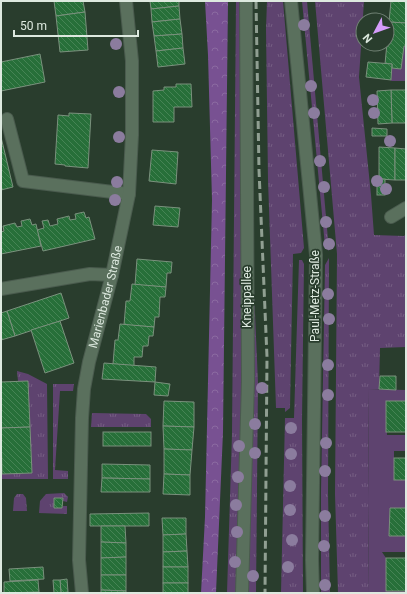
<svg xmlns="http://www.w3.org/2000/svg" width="407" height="594" viewBox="0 0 407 594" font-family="Roboto,sans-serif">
<defs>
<pattern id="grass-tufts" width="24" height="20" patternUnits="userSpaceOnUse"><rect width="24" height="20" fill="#5e436f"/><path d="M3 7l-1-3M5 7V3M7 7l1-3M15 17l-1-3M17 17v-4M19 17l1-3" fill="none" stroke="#755e83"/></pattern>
<pattern id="forest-crowns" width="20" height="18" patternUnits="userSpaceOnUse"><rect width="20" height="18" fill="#785192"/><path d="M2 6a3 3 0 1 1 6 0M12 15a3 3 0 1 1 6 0" fill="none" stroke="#8b6aa1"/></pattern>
<pattern id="building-back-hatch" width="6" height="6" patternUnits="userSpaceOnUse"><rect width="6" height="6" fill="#276f39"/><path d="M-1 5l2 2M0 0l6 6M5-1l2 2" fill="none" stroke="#468455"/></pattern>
</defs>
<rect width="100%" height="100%" fill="#293d2d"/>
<g fill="url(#grass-tufts)">
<path d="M236 1H244L243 378 239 593H227L232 434Z"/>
<path d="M267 1H283L304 248 301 253 293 254 290 408 285 412V408H276L268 180 266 29Z"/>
<path d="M302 1H307L329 251 325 246Z"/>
<path d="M315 1H364L359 77 371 195 374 235 404 236 406 234V347L380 348 379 389H369L368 499 369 593H338L335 494 337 254Z"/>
<path d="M251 220 258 383 256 593H246Z"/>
<path d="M329 258 328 493 330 593H321V492L325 265Z"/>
<path d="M299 260H302L304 264 302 419 303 593H281L285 418H294Z"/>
<path d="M17 371 28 374 47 384 48 479H2V474L32 473 28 381H18Z"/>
<path d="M53 384H74L73 391H60L55 470 68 471V479H53Z"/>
<path d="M92 413 146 414 151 419V427H91Z"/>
<path d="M64 493 68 497 67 502 63 501 62 498H55L54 508H62L63 506H67V514L39 513 40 501 46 494Z"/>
<path d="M17 494H23L26 498 27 511H13L14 498Z"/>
</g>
<path fill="url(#forest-crowns)" d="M205 1H228L223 432 216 593H201L205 517 212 200 208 55Z"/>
<g fill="#5e436f">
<path d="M404 46H406V81H391L392 68 401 69Z"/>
<path d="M369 389 406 390V401H386L387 435H406V451H394V458L406 480V508H390L389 535 406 536V552H382L386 558V591H406V593H369L368 499Z"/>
</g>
<g fill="url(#building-back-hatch)" stroke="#7a917d">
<path d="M54 1H83L85 12 56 16Z"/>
<path d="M150 1H179V6L151 9Z"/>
<path d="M391 1H406V23L389 22Z"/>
<path d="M179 6 180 19 152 22 151 9Z"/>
<path d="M85 12 88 50 60 52 56 16Z"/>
<path d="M180 19 182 34 154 36 152 22Z"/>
<path d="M389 22 406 23V46H404L401 69 392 68V64H385Z"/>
<path d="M182 34 183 48 156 51 154 36Z"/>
<path d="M183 48 185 64 158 67 156 51Z"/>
<path d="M40 54 45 82 1 91V62Z"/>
<path d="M368 62 392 64 391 80 366 77Z"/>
<path d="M176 84H191L192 107H174V122H153V91L164 90V87H176Z"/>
<path d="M391 90H406V123H392Z"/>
<path d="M391 90 392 123 378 124 377 91Z"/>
<path d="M69 113 91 114 88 168 65 166V165L55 164 58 115 69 116Z"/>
<path d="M372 128 387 129V136H372Z"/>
<path d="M1 137 13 187 1 190Z"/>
<path d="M379 147 395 148V180L379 179Z"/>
<path d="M395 148 406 149V180H395Z"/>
<path d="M152 150 178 152 176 184 149 181Z"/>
<rect x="377" y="179" width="8" height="16"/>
<path d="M155 206 180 208 178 227 153 225Z"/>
<path d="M84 212 86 218 89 217 95 239 43 251 37 230 44 228 42 221 48 220 50 226 58 224 57 219 69 216 70 220 76 219 75 214Z"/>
<path d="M30 219 32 225 36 224 41 246 1 254V232L4 231 3 226 15 223 17 227 22 226 21 221Z"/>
<path d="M137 259 172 262 171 273H167L166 287 135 285Z"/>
<path d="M132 284 166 287 165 297H160L159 317H155L154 327 124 325 126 301H130Z"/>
<path d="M61 293 69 318 15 336 7 311Z"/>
<path d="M7 311 15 336 1 340V313Z"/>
<path d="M60 321 74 363 45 373 31 330Z"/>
<path d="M120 324 154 327 153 336H149L148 346H143L142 357H134V366L113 364 115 340H118Z"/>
<path d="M104 363 156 367 155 382 102 379Z"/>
<path d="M380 376H396V390L379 389Z"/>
<path d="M28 381 30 427 1 428V382Z"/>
<path d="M155 382 170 384 168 396 154 395Z"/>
<path d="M164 401 194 402V427L163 426Z"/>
<rect x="386" y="401" width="20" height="31"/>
<path d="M163 426 194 427 192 450 164 449Z"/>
<path d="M30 427 32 473 2 474 1 428Z"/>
<rect x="103" y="432" width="48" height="14"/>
<path d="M164 449 192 450 190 475 164 474Z"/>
<rect x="394" y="458" width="12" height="22"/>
<path d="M102 464 150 465V479L102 478Z"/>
<path d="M164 474 190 475V495L163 494Z"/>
<path d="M102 478 150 479V492H101Z"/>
<path d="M54 498H63L62 508H54Z"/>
<path d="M390 508H406V536H389Z"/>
<path d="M149 513V526H90V514Z"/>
<path d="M162 518H186V534L163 535Z"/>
<path d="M101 526H125L126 543 101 542Z"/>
<path d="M186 534 187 551 163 552V535Z"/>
<path d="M101 542 126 543V557L101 558Z"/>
<path d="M187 551 188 567H163V552Z"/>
<path d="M126 557V575H101V558Z"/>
<rect x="386" y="558" width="20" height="33"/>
<path d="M43 567 44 579 10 581 9 569Z"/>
<rect x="163" y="567" width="25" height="16"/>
<path d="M101 575H126V591L101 590Z"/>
<path d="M67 579 68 592 61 593 60 580Z"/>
<path d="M38 580 39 592 4 593V582Z"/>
<path d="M53 580H60L61 593H54Z"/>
<rect x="163" y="583" width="25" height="10"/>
<path d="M101 590 126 591V593H101Z"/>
</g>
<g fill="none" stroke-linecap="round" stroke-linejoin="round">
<g stroke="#4a5b4e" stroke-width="14">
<g id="minor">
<path d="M291 1 316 255 312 560 313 593"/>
<path d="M7 119 23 181 129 194"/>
<path d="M391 217 406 208"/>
<path d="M1 289 90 274 112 275"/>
<path id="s1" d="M82 593 79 560 82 418 84 389 89 362 112 275 129 194 132 135V61L126 1"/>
<path d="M242 593 248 381 246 1"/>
</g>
</g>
<use href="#minor" stroke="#5a705d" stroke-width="12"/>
<path stroke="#909f92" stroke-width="3" stroke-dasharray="8 4" stroke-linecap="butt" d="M256 1 259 170 267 357 265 593"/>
</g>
<g fill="#8b7c9e">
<circle cx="304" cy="25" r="6"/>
<circle cx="116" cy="44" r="6"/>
<circle cx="311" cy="86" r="6"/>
<circle cx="119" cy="92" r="6"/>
<circle cx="373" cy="100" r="6"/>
<circle cx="314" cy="113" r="6"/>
<circle cx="374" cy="113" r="6"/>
<circle cx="119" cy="137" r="6"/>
<circle cx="390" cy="141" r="6"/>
<circle cx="320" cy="161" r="6"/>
<circle cx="377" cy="181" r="6"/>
<circle cx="117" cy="182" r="6"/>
<circle cx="324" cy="187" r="6"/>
<circle cx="386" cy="189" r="6"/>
<circle cx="115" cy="200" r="6"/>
<circle cx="326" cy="222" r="6"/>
<circle cx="329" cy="244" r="6"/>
<circle cx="328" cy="294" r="6"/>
<circle cx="329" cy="319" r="6"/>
<circle cx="328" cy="365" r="6"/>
<circle cx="262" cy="388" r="6"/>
<circle cx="328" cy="395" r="6"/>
<circle cx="255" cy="424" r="6"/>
<circle cx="291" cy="428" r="6"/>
<circle cx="326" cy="443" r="6"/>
<circle cx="239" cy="446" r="6"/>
<circle cx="255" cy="453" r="6"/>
<circle cx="291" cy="454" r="6"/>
<circle cx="325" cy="471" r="6"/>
<circle cx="238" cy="477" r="6"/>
<circle cx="290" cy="486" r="6"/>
<circle cx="236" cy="505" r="6"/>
<circle cx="290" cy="510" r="6"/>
<circle cx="325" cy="516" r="6"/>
<circle cx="237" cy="532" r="6"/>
<circle cx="292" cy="540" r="6"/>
<circle cx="324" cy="546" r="6"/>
<circle cx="235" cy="562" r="6"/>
<circle cx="288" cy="567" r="6"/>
<circle cx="253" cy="576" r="6"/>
<circle cx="325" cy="585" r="6"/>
</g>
<g text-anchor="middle" stroke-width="3.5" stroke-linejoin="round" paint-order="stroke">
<g font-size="12" fill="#dde9df" stroke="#293d2d">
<text transform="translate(315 296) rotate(-90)" y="4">Paul-Metz-Straße</text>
<text dy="4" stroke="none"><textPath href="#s1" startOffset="299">Marienbader Straße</textPath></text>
<text transform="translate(247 297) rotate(-90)" y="4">Kneippallee</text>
</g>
</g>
<rect width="407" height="594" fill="none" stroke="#dde9df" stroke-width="4"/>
<g transform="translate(375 32) rotate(229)"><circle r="19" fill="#293d2d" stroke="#718274"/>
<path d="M0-3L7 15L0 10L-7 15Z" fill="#d59cfb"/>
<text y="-6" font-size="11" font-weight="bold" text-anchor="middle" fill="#dde9df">N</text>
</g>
<path d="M14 30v6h124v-6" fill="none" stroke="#dde9df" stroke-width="2"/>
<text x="20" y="30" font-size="12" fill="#dde9df" stroke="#293d2d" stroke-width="3" paint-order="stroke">50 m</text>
</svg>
